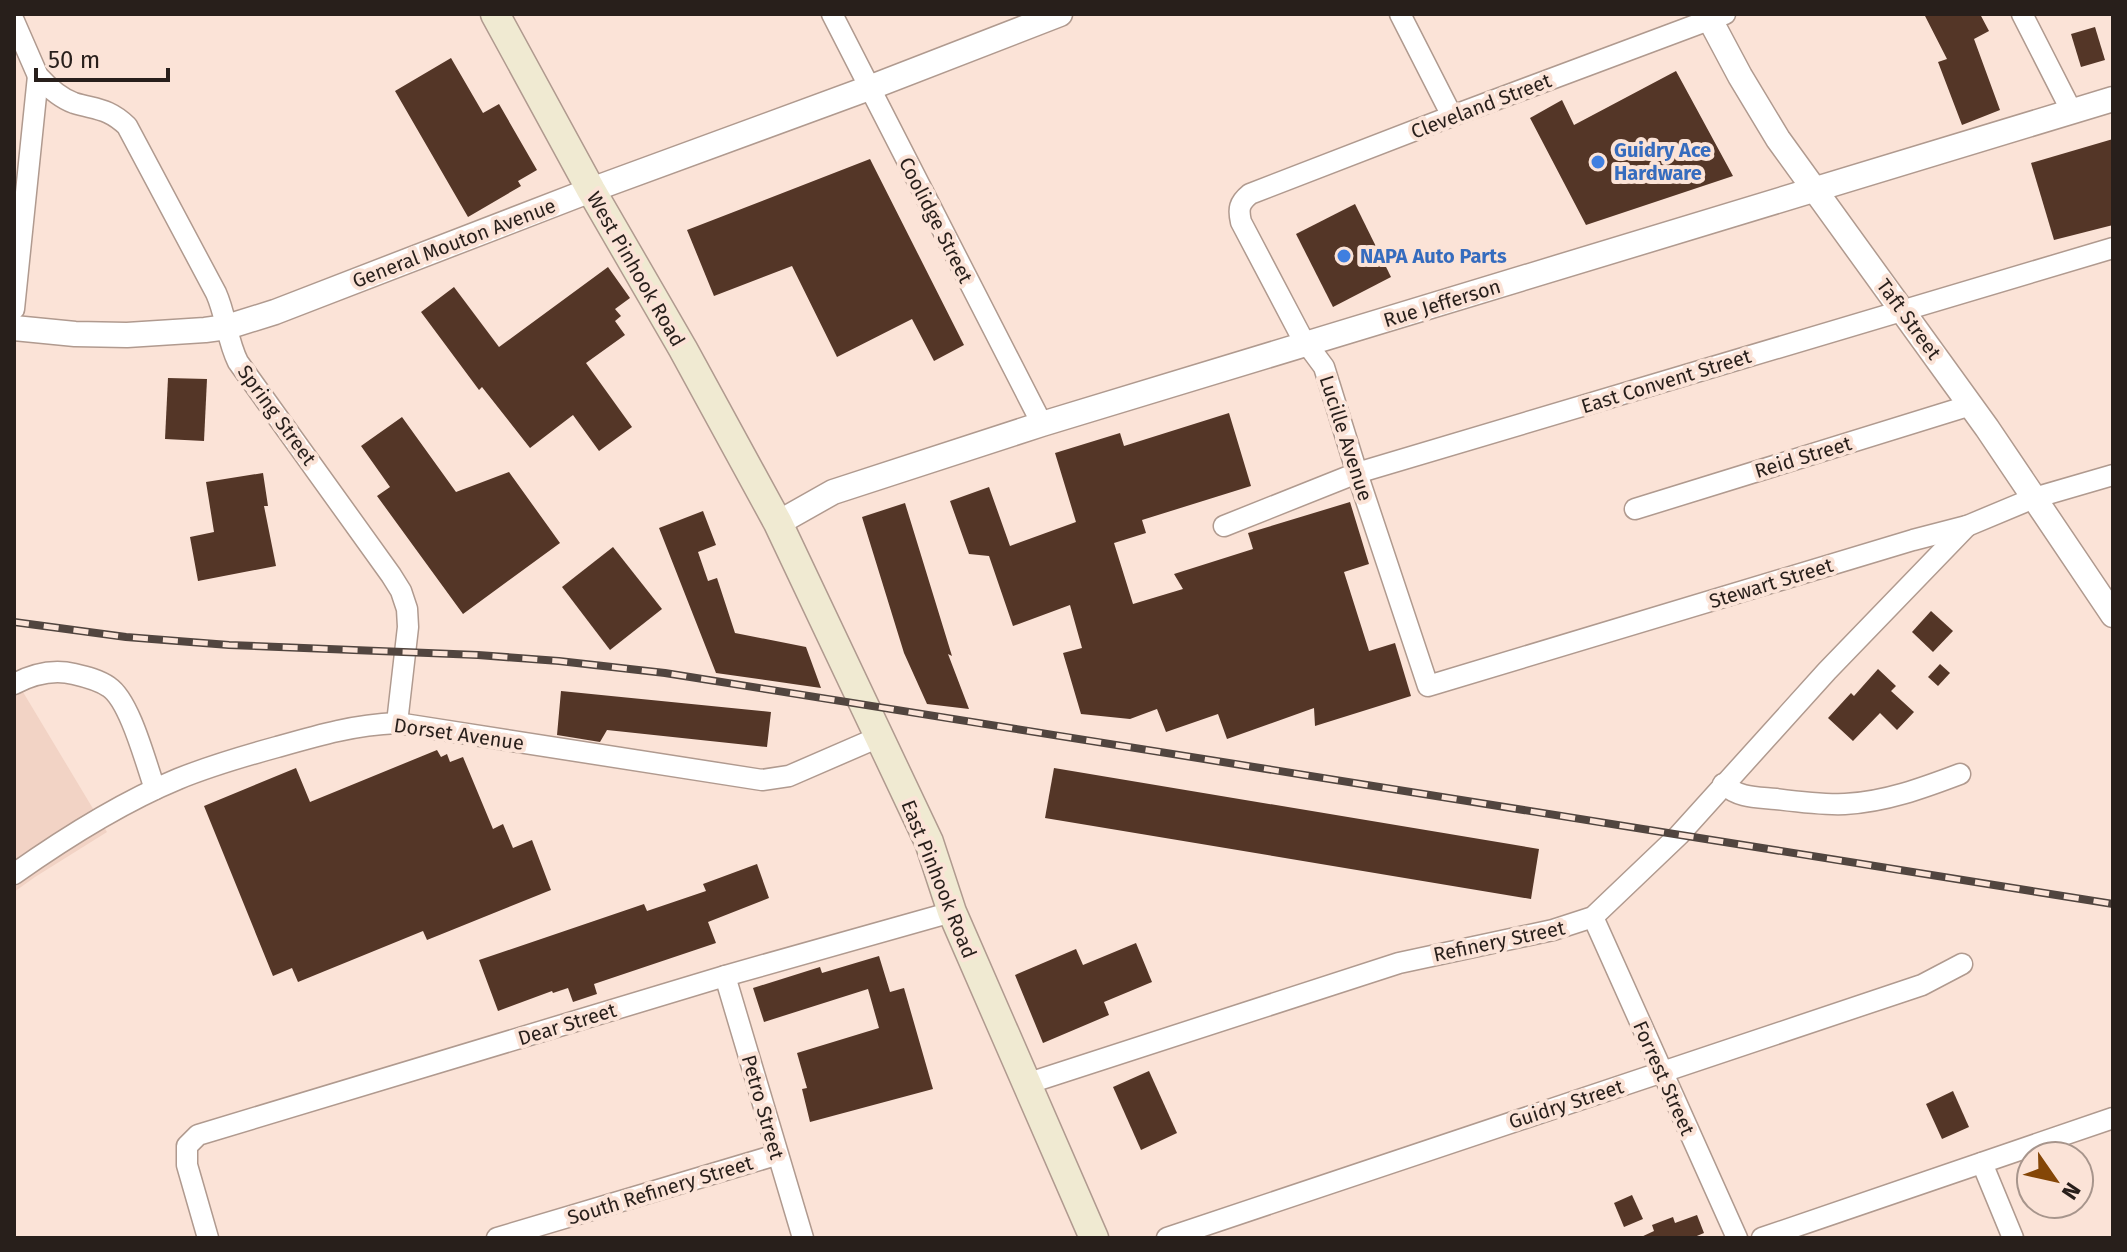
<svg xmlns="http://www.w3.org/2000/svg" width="2127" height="1252" viewBox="0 0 2127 1252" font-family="'Fira Sans',sans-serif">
<rect width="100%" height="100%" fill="#fbe3d7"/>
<path fill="#f2d3c5" d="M14 677 107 832 35 877 14 892Z"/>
<g fill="#543627">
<path d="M1924 14H1980L1989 31 1974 39 2000 110 1962 125 1938 62 1947 59Z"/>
<path d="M2095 27 2105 60 2081 67 2071 34Z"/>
<path d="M451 58 483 113 499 104 537 170 518 181 521 186 468 217 395 91Z"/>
<path d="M1676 71 1733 176 1586 225 1530 118 1562 100 1574 125Z"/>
<path d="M2113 139V225L2054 240 2031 163Z"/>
<path d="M870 159 964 345 934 361 912 319 837 357 792 266 714 296 687 230Z"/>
<path d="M1355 204 1391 277 1333 307 1296 234Z"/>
<path d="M608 267 630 298 615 309 621 316 615 321 625 335 586 363 632 427 599 451 573 415 530 448 482 387 479 390 421 312 454 287 499 347Z"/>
<path d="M168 378 207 379 204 441 165 439Z"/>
<path d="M1229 413 1251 486 1142 520 1146 533 1114 543 1133 604 1183 589 1174 574 1253 549 1248 533 1350 502 1369 564 1344 572 1369 651 1395 643 1411 696 1315 726 1314 708 1227 739 1218 714 1166 732 1157 709 1130 719 1081 714 1063 653 1082 648 1070 605 1013 626 989 556 969 554 950 501 989 487 1010 546 1076 522 1055 453 1120 433 1124 446Z"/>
<path d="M402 417 456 492 509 472 560 543 463 614 377 496 390 487 361 446Z"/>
<path d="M263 473 268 506H264L276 566 198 581 190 537 214 532 206 482Z"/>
<path d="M905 503 952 656 948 654 969 709 927 704 904 653 862 517Z"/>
<path d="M703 511 716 545 698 552 708 581 717 578 735 633 806 647 821 688 716 673 659 528Z"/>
<path d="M613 547 662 609 610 650 562 587Z"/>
<path d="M1931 611 1953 631 1933 652 1912 632Z"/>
<path d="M1940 664 1950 673 1938 686 1928 677Z"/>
<path d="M1878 669 1896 686 1891 691 1914 712 1897 730 1880 713 1853 741 1828 718 1851 693 1854 696Z"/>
<path d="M561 691 771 712 767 747 607 730 600 742 557 735Z"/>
<path d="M437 750 441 757 447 754 450 762 463 757 493 829 503 824 513 848 532 840 551 890 427 940 423 931 298 982 292 968 273 976 204 806 296 768 310 802Z"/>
<path d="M1054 768 1539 849 1531 899 1045 818Z"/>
<path d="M757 864 769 898 708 922 716 943 594 984 597 994 573 1002 568 988 553 993 552 991 498 1011 479 960 644 904 647 911 706 891 703 884Z"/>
<path d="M1136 943 1152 982 1104 1002 1109 1015 1043 1043 1015 975 1076 949 1083 965Z"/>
<path d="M879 956 890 992 904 988 933 1089 810 1122 802 1089 807 1088 797 1053 879 1028 868 989 764 1022 753 988 820 967 822 973Z"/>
<path d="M1149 1071 1177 1133 1141 1150 1113 1087Z"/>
<path d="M1953 1091 1969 1127 1942 1139 1926 1104Z"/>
<path d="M1632 1195 1643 1219 1624 1227 1614 1203Z"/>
<path d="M1697 1215 1704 1233 1692 1238H1639L1654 1231 1652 1225 1673 1217 1675 1223Z"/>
</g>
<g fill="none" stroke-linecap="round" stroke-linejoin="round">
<g stroke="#b09a8f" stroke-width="23">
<g id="minor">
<path d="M832 14 1042 424"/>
<path d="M1400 14 1452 116"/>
<path d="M1725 14 1452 116 1250 194C1239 203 1238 209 1241 222L1301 336 1324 367 1357 473 1428 686 1913 540 1967 526 2034 498 2113 475"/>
<path d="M2022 14 2072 112"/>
<path d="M14 21 38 76C48 87 60 98 74 103 97 110 108 108 127 126L216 293C226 315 227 340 238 362L391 575 401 591 407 609 408 627 397 723"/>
<path d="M14 309 38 76"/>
<path d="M1635 509 1971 405"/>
<path d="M1224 526 1357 473 2113 248"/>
<path d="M14 684C33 674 53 669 74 674 87 677 99 680 109 687 130 701 146 764 155 789"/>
<path d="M1723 784C1739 798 1755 797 1776 799 1799 802 1822 805 1845 804 1885 802 1923 788 1960 774"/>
<path d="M14 874C65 838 120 803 178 779 210 766 244 756 277 747 319 735 353 725 397 723L762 780 789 776 879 737"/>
<path d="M1593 917 1737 1238"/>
<path d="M725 976 803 1238"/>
<path d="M1026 1084 1399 963 1553 930 1593 917 1679 835 1827 671 1967 526"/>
<path d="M1982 1163 2013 1238"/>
<path d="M208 1238 187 1165V1146L198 1135 725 976 952 912"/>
<path d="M497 1238 776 1155"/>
<path d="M1167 1238 1922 985 1962 964"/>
<path d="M1762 1238 2113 1118"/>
</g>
</g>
<g stroke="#b09a8f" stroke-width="27">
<g id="tertiary">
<path d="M1707 14 1740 76 1778 139 1987 428 2113 615"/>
<path d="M14 328 75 334 127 335 205 330 227 327 275 312 591 190 869 88 1060 14"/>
<path d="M778 523 833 492 1042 424 2113 99"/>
</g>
</g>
<g stroke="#b09a8f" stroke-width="31">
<path id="secondary" d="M495 14 591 190 683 349 778 523 929 842 952 912 1094 1238"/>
</g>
<use href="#minor" stroke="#fff" stroke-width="20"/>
<use href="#tertiary" stroke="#fff" stroke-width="24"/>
<use href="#secondary" stroke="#f0ead2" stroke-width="28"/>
<g stroke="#51453f" stroke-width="8">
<path id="rail" d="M14 622 126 637 229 645 478 655 559 661 665 673 2113 904"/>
</g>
<use href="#rail" stroke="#fbe3d7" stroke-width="5" stroke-dasharray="15" stroke-linecap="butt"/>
</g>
<g fill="#3f7fe0" stroke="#fbe3d7" stroke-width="3">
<circle cx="1598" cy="162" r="8"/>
<circle cx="1344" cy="256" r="8"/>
</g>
<g text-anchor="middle" stroke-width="8" stroke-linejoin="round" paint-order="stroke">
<g font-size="20" fill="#281f1b" stroke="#fbe3d7">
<text transform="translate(1481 106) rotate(-21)" y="7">Cleveland Street</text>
<text transform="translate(936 220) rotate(63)" y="7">Coolidge Street</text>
<text transform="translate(454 243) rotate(-21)" y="7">General Mouton Avenue</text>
<text transform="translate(636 269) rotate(60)" y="7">West Pinhook Road</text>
<text transform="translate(1442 303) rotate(-17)" y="7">Rue Jefferson</text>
<text transform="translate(1909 319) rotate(54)" y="7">Taft Street</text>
<text transform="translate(1666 381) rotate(-17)" y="7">East Convent Street</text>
<text transform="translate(277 415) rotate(54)" y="7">Spring Street</text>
<text transform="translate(1346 438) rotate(72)" y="7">Lucille Avenue</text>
<text transform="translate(1803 457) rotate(-17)" y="7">Reid Street</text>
<text transform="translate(1771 583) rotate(-17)" y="7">Stewart Street</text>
<text transform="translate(459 734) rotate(8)" y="7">Dorset Avenue</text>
<text transform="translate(939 879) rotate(68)" y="7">East Pinhook Road</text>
<text transform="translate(1499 941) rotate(-12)" y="7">Refinery Street</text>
<text transform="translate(567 1024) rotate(-17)" y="7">Dear Street</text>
<text transform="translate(1664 1078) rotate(66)" y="7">Forrest Street</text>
<text transform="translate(1566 1104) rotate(-18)" y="7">Guidry Street</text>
<text transform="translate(763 1107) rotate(74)" y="7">Petro Street</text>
<text transform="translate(660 1190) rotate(-17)" y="7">South Refinery Street</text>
</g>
<g font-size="20" font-weight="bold" fill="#366cbe" stroke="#fbe3d7" text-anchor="start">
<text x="1614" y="157">Guidry Ace<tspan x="1614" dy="23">Hardware</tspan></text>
<text x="1360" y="263">NAPA Auto Parts</text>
</g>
</g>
<rect width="2127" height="1252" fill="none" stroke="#281f1b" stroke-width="32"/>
<g transform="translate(2055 1180) rotate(124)"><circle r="38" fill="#fbe3d7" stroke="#a7958c" stroke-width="2"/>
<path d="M0-6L14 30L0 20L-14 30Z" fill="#844607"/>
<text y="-12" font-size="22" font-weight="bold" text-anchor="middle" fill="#281f1b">N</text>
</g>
<path d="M36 68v12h132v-12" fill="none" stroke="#281f1b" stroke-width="4"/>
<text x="48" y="68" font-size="24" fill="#281f1b" stroke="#fbe3d7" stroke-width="6" paint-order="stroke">50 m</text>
</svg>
